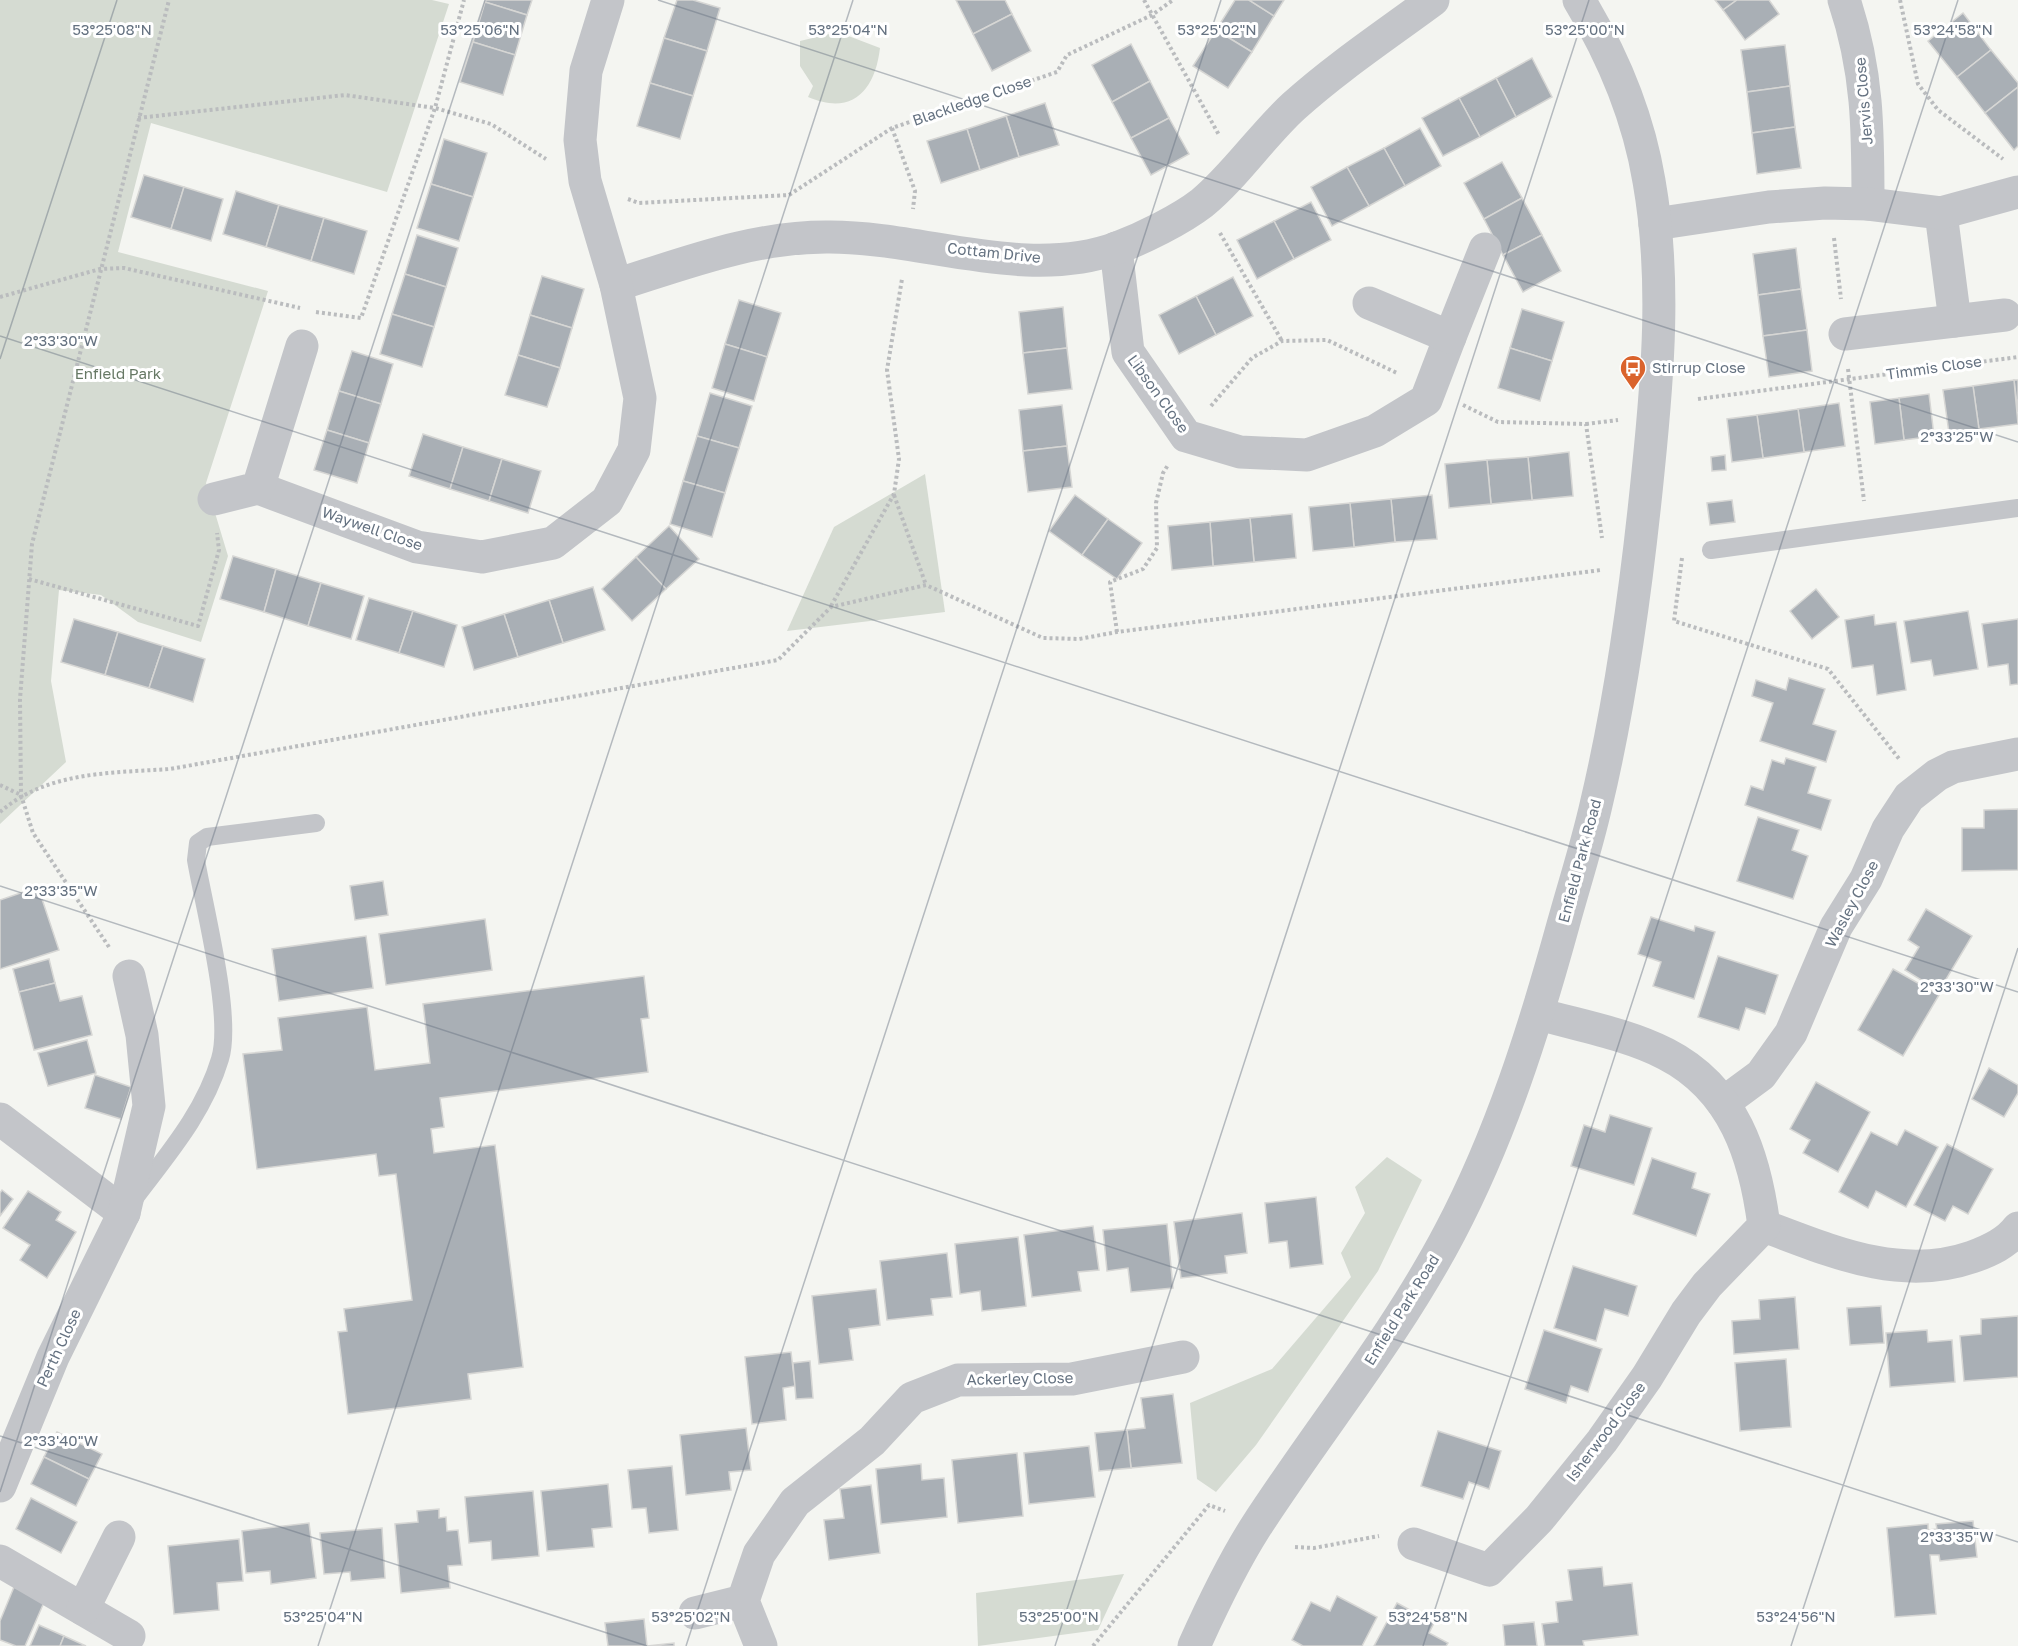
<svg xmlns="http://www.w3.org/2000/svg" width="2018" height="1646" viewBox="0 0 2018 1646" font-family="'Golos Text',sans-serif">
<rect width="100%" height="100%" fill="#f4f5f1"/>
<g fill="#d5dbd2">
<path d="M0 0H432L449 4 387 192 151 123 118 252 268 291 206 483 228 556 201 642 138 622 101 595 59 590 51 681 66 762 0 824Z"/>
<path d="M838 32 880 48C875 91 852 116 808 97L813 86 800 66V41Z"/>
<path d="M925 474 945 612 787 631 834 527Z"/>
<path d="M1387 1157 1422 1180 1378 1271 1256 1445 1216 1492 1197 1479 1190 1403 1272 1369 1351 1277 1341 1253 1365 1213 1355 1187Z"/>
<path d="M1124 1574 1098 1630 978 1646 976 1593Z"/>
</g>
<g fill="#a9afb5" stroke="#d6d6d4" stroke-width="1.5">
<path d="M486 0H532L527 15 485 2Z"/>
<path d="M677 0H693L720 8 707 51 664 38Z"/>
<path d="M956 0H1005L1012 14 973 34Z"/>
<path d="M1235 0H1249L1274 16 1252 52 1216 30Z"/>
<path d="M1249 0H1284L1274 16Z"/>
<path d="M1715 0H1737L1723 10Z"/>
<path d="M1737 0H1769L1779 14 1745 40 1723 10Z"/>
<path d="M485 2 527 15 515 55 473 42Z"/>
<path d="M1963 13 1991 50 1957 77 1928 41Z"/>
<path d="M1012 14 1031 51 992 71 973 34Z"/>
<path d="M1216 30 1252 52 1228 88 1193 66Z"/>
<path d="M664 38 707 51 693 96 650 83Z"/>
<path d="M473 42 515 55 503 95 460 82Z"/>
<path d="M1131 44 1150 81 1112 102 1092 65Z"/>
<path d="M1785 45 1790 86 1747 92 1741 50Z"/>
<path d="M1991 50 2018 83V87L1985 113 1957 77Z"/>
<path d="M1532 58 1552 97 1516 117 1496 78Z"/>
<path d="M1496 78 1516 117 1480 137 1459 98Z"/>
<path d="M1150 81 1169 118 1131 138 1112 102Z"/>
<path d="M650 83 693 96 680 139 637 126Z"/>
<path d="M1790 86 1795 127 1752 133 1747 92Z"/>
<path d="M2018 87V146L2014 150 1985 113Z"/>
<path d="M1459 98 1480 137 1443 156 1422 118Z"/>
<path d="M1045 103 1059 145 1019 157 1006 116Z"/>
<path d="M1006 116 1019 157 980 170 967 129Z"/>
<path d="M1169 118 1189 154 1151 175 1131 138Z"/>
<path d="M1795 127 1801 168 1757 174 1752 133Z"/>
<path d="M1420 128 1441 166 1405 186 1384 148Z"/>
<path d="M967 129 980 170 941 183 927 141Z"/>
<path d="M444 139 487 153 473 197 431 184Z"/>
<path d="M1384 148 1405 186 1369 206 1347 167Z"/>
<path d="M1502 162 1522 198 1484 219 1464 183Z"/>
<path d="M1347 167 1369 206 1332 226 1311 187Z"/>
<path d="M144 175 184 187 171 229 131 217Z"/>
<path d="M431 184 473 197 459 241 417 228Z"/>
<path d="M184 187 223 199 211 241 171 229Z"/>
<path d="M236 191 279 205 266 247 223 234Z"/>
<path d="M1522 198 1542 235 1503 255 1484 219Z"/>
<path d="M1311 202 1331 240 1294 259 1274 221Z"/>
<path d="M279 205 324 218 311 261 266 247Z"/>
<path d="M324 218 367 231 354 274 311 261Z"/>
<path d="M1274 221 1294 259 1257 279 1237 240Z"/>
<path d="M417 235 458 248 446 287 405 274Z"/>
<path d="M1542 235 1561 271 1523 292 1503 255Z"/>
<path d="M1796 248 1801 289 1758 295 1753 254Z"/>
<path d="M405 274 446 287 434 327 392 314Z"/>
<path d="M542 276 584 289 572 328 530 315Z"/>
<path d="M1233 277 1253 316 1216 335 1196 296Z"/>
<path d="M1801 289 1807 330 1763 336 1758 295Z"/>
<path d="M1196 296 1216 335 1179 354 1159 315Z"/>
<path d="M739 300 781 313 767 357 725 344Z"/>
<path d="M1063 307 1067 348 1023 353 1019 312Z"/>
<path d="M1522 309 1564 322 1552 361 1510 348Z"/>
<path d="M392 314 434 327 422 367 380 354Z"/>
<path d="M530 315 572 328 560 368 518 355Z"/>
<path d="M1807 330 1812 371 1769 377 1763 336Z"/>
<path d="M725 344 767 357 754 401 712 388Z"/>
<path d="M1067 348 1072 389 1028 394 1023 353Z"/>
<path d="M1510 348 1552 361 1540 401 1498 388Z"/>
<path d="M352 351 393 364 381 404 339 391Z"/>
<path d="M518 355 560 368 547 407 505 395Z"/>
<path d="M2014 380H2018V412Z"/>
<path d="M2014 380 2018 424 1979 429 1973 386Z"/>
<path d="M1973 386 1979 429 1949 433 1943 390Z"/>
<path d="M339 391 381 404 369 443 327 430Z"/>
<path d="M710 393 752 406 739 448 697 436Z"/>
<path d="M1929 394 1934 436 1904 440 1899 398Z"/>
<path d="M1899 398 1904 440 1875 444 1870 402Z"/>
<path d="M1839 403 1845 446 1804 452 1798 409Z"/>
<path d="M1062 405 1067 446 1023 451 1019 410Z"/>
<path d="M1798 409 1804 452 1763 458 1757 415Z"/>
<path d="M1757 415 1763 458 1732 462 1727 419Z"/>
<path d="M327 430 369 443 357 483 314 470Z"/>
<path d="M423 434 463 447 450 489 409 476Z"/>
<path d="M697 436 739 448 725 493 683 481Z"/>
<path d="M1067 446 1072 487 1028 492 1023 451Z"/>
<path d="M463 447 502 459 489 501 450 489Z"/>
<path d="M1569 452 1573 496 1532 500 1528 457Z"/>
<path d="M1725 455 1726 470 1712 471 1711 457Z"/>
<path d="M1528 457 1532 500 1491 504 1487 460Z"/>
<path d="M502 459 541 471 528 513 489 501Z"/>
<path d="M1487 460 1491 504 1449 508 1445 464Z"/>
<path d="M683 481 725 493 712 537 670 524Z"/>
<path d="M1075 495 1108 519 1082 555 1049 531Z"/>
<path d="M1432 495 1437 539 1395 542 1391 499Z"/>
<path d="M1391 499 1395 542 1354 547 1350 503Z"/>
<path d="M1732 500 1735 522 1710 525 1707 503Z"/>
<path d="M1350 503 1354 547 1313 551 1309 507Z"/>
<path d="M1292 514 1296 558 1254 562 1250 518Z"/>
<path d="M1250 518 1254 562 1213 566 1210 522Z"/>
<path d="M1108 519 1142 543 1117 579 1082 555Z"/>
<path d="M1210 522 1213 566 1172 570 1168 526Z"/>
<path d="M669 526 699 559 666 589 636 557Z"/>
<path d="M233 556 276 569 264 612 220 599Z"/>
<path d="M636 557 666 589 632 621 602 589Z"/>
<path d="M276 569 321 583 308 626 264 612Z"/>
<path d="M321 583 364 596 351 639 308 626Z"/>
<path d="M593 587 605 630 563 643 549 600Z"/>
<path d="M1816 589 1839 617 1812 639 1790 611Z"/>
<path d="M369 598 413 611 399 653 356 640Z"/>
<path d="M549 600 563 643 518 657 504 614Z"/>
<path d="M413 611 457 625 444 667 399 653Z"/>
<path d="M1968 611 1978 669 1934 676 1931 660 1911 663 1904 621Z"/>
<path d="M504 614 518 657 474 670 462 627Z"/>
<path d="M1874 615 1875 625 1896 622 1906 690 1877 695 1873 665 1852 668 1845 620Z"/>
<path d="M74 619 118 632 105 675 61 662Z"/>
<path d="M2018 619V684L2010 685 2008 664 1988 667 1982 624Z"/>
<path d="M118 632 163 646 149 688 105 675Z"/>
<path d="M163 646 205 659 193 702 149 688Z"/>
<path d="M1789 678 1825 689 1813 724 1836 731 1826 762 1760 741 1773 703 1752 696 1756 680 1786 690Z"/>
<path d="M1786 758 1816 767 1808 793 1831 800 1821 830 1745 805 1751 786 1763 790 1772 760 1784 764Z"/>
<path d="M2018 809V870L1962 871V828H1984V810Z"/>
<path d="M1758 817 1799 830 1792 850 1808 856 1793 899 1737 881Z"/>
<path d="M383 881 388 915 355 920 350 886Z"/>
<path d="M38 887 59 950 0 969V900Z"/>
<path d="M1926 909 1972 936 1939 991 1905 970 1919 947 1908 940Z"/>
<path d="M1651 917 1694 931 1695 926 1715 932 1694 999 1653 986 1661 962 1638 954Z"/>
<path d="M485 919 492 970 386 985 379 934Z"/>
<path d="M366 936 373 988 279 1001 272 949Z"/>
<path d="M1718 956 1778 975 1765 1014 1746 1008 1739 1030 1698 1017Z"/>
<path d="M49 959 55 983 19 992 13 969Z"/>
<path d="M1893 969 1939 995 1903 1056 1858 1030Z"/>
<path d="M644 976 649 1018 641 1019 648 1072 440 1098 444 1127 431 1129 434 1153 495 1145 523 1367 468 1374 471 1399 348 1414 338 1332 347 1331 344 1309 412 1300 396 1174 379 1176 376 1154 257 1169 243 1054 282 1050 278 1018 367 1007 375 1070 430 1063 423 1004Z"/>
<path d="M55 983 60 1001 82 996 92 1035 34 1050 19 992Z"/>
<path d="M87 1040 96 1073 48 1086 38 1053Z"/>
<path d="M1989 1068 2018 1085V1093L2004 1117 1972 1099Z"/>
<path d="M95 1075 131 1087 121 1119 85 1108Z"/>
<path d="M1816 1082 1870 1112 1838 1172 1803 1153 1810 1140 1790 1129Z"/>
<path d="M1610 1115 1652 1128 1634 1185 1571 1166 1584 1125 1605 1132Z"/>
<path d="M1905 1130 1938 1147 1906 1207 1876 1191 1868 1208 1839 1192 1871 1132 1897 1145Z"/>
<path d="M1947 1144 1993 1169 1968 1214 1953 1206 1945 1221 1914 1205Z"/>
<path d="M1652 1158 1696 1173 1692 1188 1710 1194 1696 1236 1633 1214Z"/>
<path d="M2 1190 13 1199 0 1216V1193Z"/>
<path d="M28 1191 61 1212 56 1220 76 1232 47 1278 20 1260 30 1245 3 1228Z"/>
<path d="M1316 1197 1323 1264 1290 1268 1287 1241 1269 1243 1265 1203Z"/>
<path d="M1242 1213 1247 1253 1225 1256 1227 1273 1181 1278 1174 1222Z"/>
<path d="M1167 1224 1173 1288 1131 1292 1128 1268 1107 1271 1103 1230Z"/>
<path d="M1093 1226 1099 1270 1078 1272 1081 1291 1032 1297 1024 1235Z"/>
<path d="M1018 1237 1026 1306 982 1311 980 1291 960 1294 955 1244Z"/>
<path d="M947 1253 952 1297 931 1299 933 1315 887 1320 880 1261Z"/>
<path d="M1573 1266 1637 1286 1628 1316 1605 1309 1596 1341 1554 1328Z"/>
<path d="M876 1289 880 1325 849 1329 853 1360 819 1364 812 1296Z"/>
<path d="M1795 1297 1799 1349 1734 1354 1732 1321 1760 1319 1759 1300Z"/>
<path d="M1881 1306 1884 1343 1850 1345 1847 1308Z"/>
<path d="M2018 1316V1377L1964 1381 1960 1336 1981 1334V1319Z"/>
<path d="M1544 1330 1602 1349 1588 1392 1571 1386 1566 1403 1525 1389Z"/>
<path d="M1927 1330 1928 1342 1952 1340 1955 1382 1890 1387 1886 1333Z"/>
<path d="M791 1352 795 1386 783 1388 786 1420 752 1424 745 1357Z"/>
<path d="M1786 1359 1791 1427 1740 1431 1735 1363Z"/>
<path d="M810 1361 813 1398 796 1399 793 1363Z"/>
<path d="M1173 1394 1182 1463 1131 1468 1127 1430 1145 1428 1141 1398Z"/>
<path d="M746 1428 751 1470 729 1472 731 1490 686 1495 680 1435Z"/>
<path d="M1127 1430 1131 1468 1099 1471 1095 1433Z"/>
<path d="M1438 1431 1501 1451 1489 1489 1469 1482 1463 1499 1421 1486Z"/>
<path d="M57 1432 102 1454 89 1479 44 1457Z"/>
<path d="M1089 1446 1095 1497 1029 1504 1024 1453Z"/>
<path d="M1017 1453 1023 1516 958 1523 952 1460Z"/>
<path d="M44 1457 89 1479 76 1506 31 1484Z"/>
<path d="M921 1464 922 1480 944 1478 947 1517 881 1524 876 1469Z"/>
<path d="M672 1466 678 1530 649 1533 646 1508 632 1509 628 1470Z"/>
<path d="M608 1484 612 1527 592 1529 594 1547 547 1551 541 1491Z"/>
<path d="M871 1485 880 1553 829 1560 824 1520 844 1518 840 1489Z"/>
<path d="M533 1491 539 1556 492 1560 491 1541 469 1543 465 1497Z"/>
<path d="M31 1498 77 1522 61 1553 16 1529Z"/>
<path d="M439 1509V1518L446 1517 447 1531 458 1530 462 1565 448 1566 450 1588 401 1593 395 1524 418 1522 417 1511Z"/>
<path d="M1973 1521 1977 1557 1940 1561 1939 1555H1930L1936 1614 1895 1617 1887 1528 1928 1524V1530L1937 1529 1936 1524Z"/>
<path d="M309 1523 316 1578 271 1584 270 1571 246 1573 242 1531Z"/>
<path d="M382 1528 385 1578 351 1581 350 1572 324 1574 320 1533Z"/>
<path d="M239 1539 243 1581 217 1583 219 1610 174 1614 168 1546Z"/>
<path d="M1602 1567 1604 1586 1632 1583 1638 1635 1583 1641 1584 1646H1545L1542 1624 1558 1622 1556 1602 1572 1600 1568 1570Z"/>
<path d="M14 1587 45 1600 25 1646H16L0 1640V1621Z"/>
<path d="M1337 1596 1377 1617 1362 1646H1303L1292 1640 1311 1602 1330 1611Z"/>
<path d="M1397 1603 1434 1623 1429 1633 1448 1643 1446 1646H1374Z"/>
<path d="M644 1619 647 1646 674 1643V1646H608L605 1623Z"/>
<path d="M1534 1622 1537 1646H1505L1503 1625Z"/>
<path d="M39 1625 64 1636 60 1646H30Z"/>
<path d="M64 1636 86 1646H60Z"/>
</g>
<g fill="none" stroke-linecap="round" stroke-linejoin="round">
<g stroke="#babcbe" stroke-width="4" stroke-dasharray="3 3" stroke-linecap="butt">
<path d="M1144 0 1219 135"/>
<path d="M1900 0 1918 84 1938 110 2003 159"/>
<path d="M138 118 345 95 435 108 491 124 546 159"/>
<path d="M892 128 915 191 913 209"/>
<path d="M628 199 639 203 789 195 892 128 1057 72 1067 55 1152 15 1173 0"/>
<path d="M1220 233 1282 341"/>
<path d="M1834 238 1841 299"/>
<path d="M0 297 100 269 124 268 300 308"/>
<path d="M316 312 361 318 435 108 464 0"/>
<path d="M1848 369 1864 501"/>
<path d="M1698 399 2018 357"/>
<path d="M1463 405 1498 422 1586 424 1602 538"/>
<path d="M1211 406 1252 358 1282 341 1327 340 1397 373"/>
<path d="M1586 424 1618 420"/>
<path d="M894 495 926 585"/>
<path d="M1682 558 1674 621 1828 669 1900 760"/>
<path d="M29 579 198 626 219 550 217 533"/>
<path d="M831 606 894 494 899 459 887 370 902 279"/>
<path d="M1117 632 1110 582 1143 569 1157 548 1156 503 1163 473 1168 465"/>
<path d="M0 785 21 795"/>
<path d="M0 812C47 771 112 773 170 769L778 660 831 607 926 585 1043 638 1079 639 1117 632 1601 570"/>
<path d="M109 947 33 833 21 795 20 699 32 544 169 0"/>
<path d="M1295 1547 1314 1548 1379 1536"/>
<path d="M1093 1646 1209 1505 1225 1511"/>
</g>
<g stroke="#c3c5c9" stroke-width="18">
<path d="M1711 550 2018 508"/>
<path d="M134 1199C167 1155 204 1113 220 1059 233 1017 204 907 196 860L198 843 207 837 316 823"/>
</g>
<g stroke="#c3c5c9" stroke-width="33">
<path d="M1844 0C1868 71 1868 130 1868 204"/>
<path d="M1941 213 1955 321"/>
<path d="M1655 224 1769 207 1825 203 1868 204 1941 213 2018 192"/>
<path d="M1116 248 1128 352 1186 436 1240 452 1307 455 1375 431 1426 400 1450 337"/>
<path d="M616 285C686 263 755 236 830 237 924 237 1025 281 1117 248 1143 238 1180 220 1202 203 1234 177 1263 134 1294 106 1336 68 1387 34 1433 0"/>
<path d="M1369 303 1450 337 1485 249"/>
<path d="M1845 334 2005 315"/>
<path d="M258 488 417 547 482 557 553 543 607 501 634 450 640 398 616 285 585 181 580 140 586 71 608 0"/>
<path d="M214 499 258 488 302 346"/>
<path d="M1723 1103 1761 1075 1791 1033 1836 927 1866 879 1888 829 1909 797 1937 775 1953 767 2018 754"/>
<path d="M0 1119 124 1213"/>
<path d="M1764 1226C1831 1251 1900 1282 1972 1257 1989 1251 2007 1243 2018 1228"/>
<path d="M0 1486 53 1357 124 1213 149 1106 142 1035 129 976"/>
<path d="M1414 1544 1489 1570 1539 1519 1602 1441 1647 1377 1686 1313 1707 1285 1764 1226C1755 1156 1734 1089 1666 1054 1627 1034 1581 1026 1539 1014"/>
<path d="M0 1561 129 1636"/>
<path d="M83 1609 119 1537"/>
<path d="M695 1613 743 1601"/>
<path d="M761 1646 743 1601 759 1554 795 1502 872 1441 912 1398 958 1380 1072 1379 1183 1357"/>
</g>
<path stroke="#c3c5c9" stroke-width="33" d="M1194 1646C1212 1606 1231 1566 1255 1528 1319 1429 1395 1337 1450 1232 1501 1135 1534 1030 1563 925 1574 885 1587 845 1596 805 1622 696 1637 583 1648 472 1658 375 1666 277 1649 181 1638 115 1613 56 1579 0"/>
</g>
<path fill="none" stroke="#657281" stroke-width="1.5" stroke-opacity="0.45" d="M658 0 2018 442M0 336 2018 992M0 359 117 0M0 886 2018 1542M0 1436 647 1646M0 1492 485 0M318 1646 853 0M686 1646 1221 0M1055 1646 1589 0M1423 1646 1958 0M1791 1646 2018 948"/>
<defs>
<g id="bus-pin" transform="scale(1.35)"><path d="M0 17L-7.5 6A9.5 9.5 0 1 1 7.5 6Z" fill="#da632c" stroke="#fff"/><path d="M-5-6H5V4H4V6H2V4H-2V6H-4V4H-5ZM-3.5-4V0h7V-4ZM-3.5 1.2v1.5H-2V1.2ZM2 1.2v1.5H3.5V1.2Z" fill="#fff"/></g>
</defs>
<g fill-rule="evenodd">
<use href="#bus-pin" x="1633" y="368"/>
</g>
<g text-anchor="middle" stroke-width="6" stroke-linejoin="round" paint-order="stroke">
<g font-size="15" fill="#657281" stroke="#fff">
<text transform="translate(972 101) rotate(-19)" y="5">Blackledge Close</text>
<text transform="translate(1864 101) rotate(-95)" y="5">Jervis Close</text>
<text transform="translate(994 253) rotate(6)" y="5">Cottam Drive</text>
<text transform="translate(1934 368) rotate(-8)" y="5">Timmis Close</text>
<text transform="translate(1158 394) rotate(54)" y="5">Libson Close</text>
<text transform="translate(372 529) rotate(19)" y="5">Waywell Close</text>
<text transform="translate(1580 861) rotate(-75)" y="5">Enfield Park Road</text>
<text transform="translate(1852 904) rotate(-62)" y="5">Wasley Close</text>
<text transform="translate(1402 1310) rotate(-58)" y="5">Enfield Park Road</text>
<text transform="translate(59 1348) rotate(-65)" y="5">Perth Close</text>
<text transform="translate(1020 1379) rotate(-1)" y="5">Ackerley Close</text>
<text transform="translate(1606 1432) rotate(-53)" y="5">Isherwood Close</text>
</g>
<g font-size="15" fill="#657281" stroke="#fff" text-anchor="start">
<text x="1652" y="373">Stirrup Close</text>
</g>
<g font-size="15" fill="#667864" stroke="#fff">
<text x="118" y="379">Enfield Park</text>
</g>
</g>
<g font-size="15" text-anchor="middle" fill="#657281" stroke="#fff" stroke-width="6" stroke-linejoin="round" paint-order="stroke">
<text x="112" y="35">53°25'08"N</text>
<text x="480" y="35">53°25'06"N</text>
<text x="848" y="35">53°25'04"N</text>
<text x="1217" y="35">53°25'02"N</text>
<text x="1585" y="35">53°25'00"N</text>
<text x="1953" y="35">53°24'58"N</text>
<text x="61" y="346">2°33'30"W</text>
<text x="1957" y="442">2°33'25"W</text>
<text x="61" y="896">2°33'35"W</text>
<text x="1957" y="992">2°33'30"W</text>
<text x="61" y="1446">2°33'40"W</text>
<text x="1957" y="1542">2°33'35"W</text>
<text x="323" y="1622">53°25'04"N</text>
<text x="691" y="1622">53°25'02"N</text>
<text x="1059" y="1622">53°25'00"N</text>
<text x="1428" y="1622">53°24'58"N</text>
<text x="1796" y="1622">53°24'56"N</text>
</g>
</svg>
